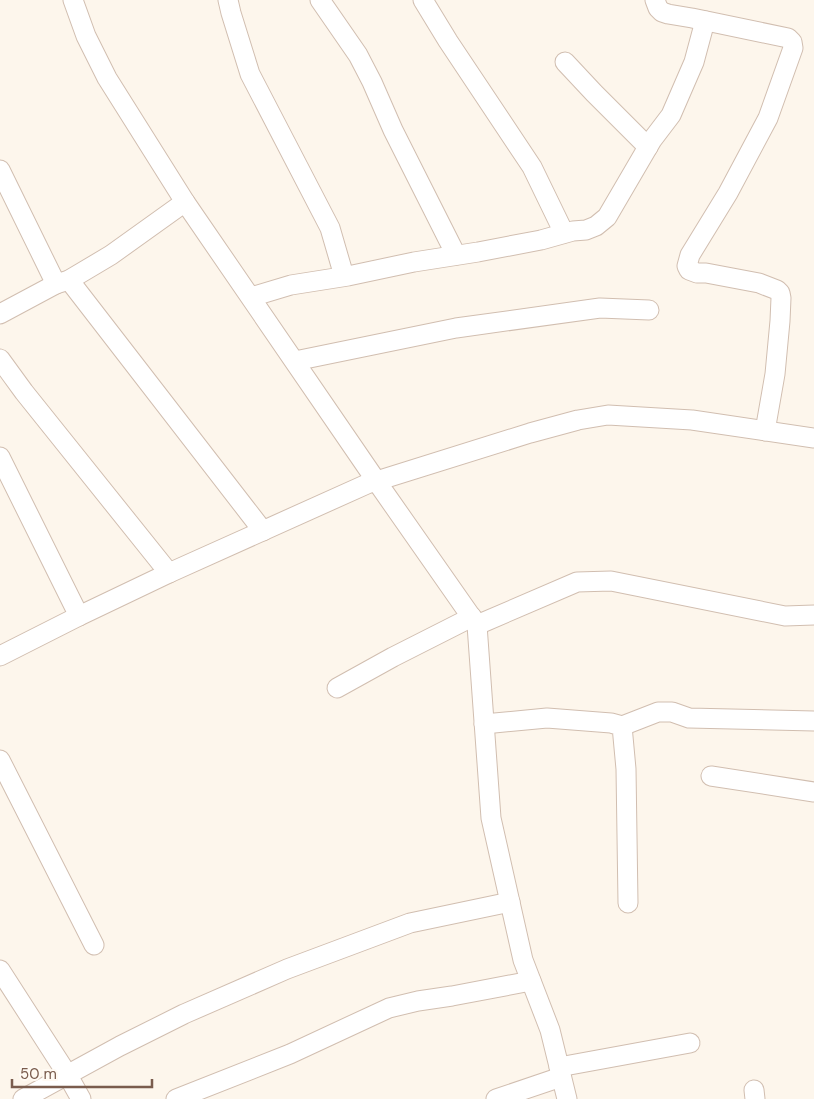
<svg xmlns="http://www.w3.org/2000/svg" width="814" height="1099" viewBox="0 0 814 1099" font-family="'DM Sans',sans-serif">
<rect width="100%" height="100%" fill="#fdf6ec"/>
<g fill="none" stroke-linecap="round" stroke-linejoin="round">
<g stroke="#d1beb0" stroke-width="21">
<g id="minor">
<path d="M73 0 86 36 107 78 185 202 377 482 477 625 491 818 523 960 550 1030 567 1099"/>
<path d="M228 0 231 13 250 74 330 228 344 276"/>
<path d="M320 0 358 55 372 82 393 130 456 255"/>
<path d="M423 0 448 41 532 167 564 233"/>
<path d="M655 0 658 8 662 12 668 14 692 18 788 38 792 42 793 48 768 118 728 193 690 255 687 266 689 270 697 273H706L759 283 777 290 780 293 781 298 780 321 775 374 765 431"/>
<path d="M565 62 594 93 648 147"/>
<path d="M0 170 56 284"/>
<path d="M69 280 263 531"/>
<path d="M251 297 291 285 348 276 414 262 478 252 541 240 573 231 586 230 596 226 607 217 652 140 671 115 694 62 705 21"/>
<path d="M0 314 56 284 69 280 111 255 185 202"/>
<path d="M0 359 24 392 169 573"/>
<path d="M295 361 456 328 600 308 649 310"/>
<path d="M0 457 79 616"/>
<path d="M477 625 577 582 611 581 785 616 814 615"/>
<path d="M0 656 79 616 169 573 367 484 530 433 578 420 608 415 692 420 814 438"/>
<path d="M337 688 393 657 472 617"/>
<path d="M484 724 547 718 611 723 622 726 626 769 628 903"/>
<path d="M622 726 658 712H672L689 718 814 721"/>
<path d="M0 760 94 945"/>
<path d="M711 776 814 792"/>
<path d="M0 970 67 1074 81 1099"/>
<path d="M559 1067 690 1043"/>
<path d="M754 1090 755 1099"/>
<path d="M23 1099 120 1046 184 1014 287 969 410 923 510 902"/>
<path d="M176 1099 290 1054 389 1008 418 1001 452 996 531 981"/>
<path d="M496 1099 561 1077"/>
</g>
</g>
<use href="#minor" stroke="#fff" stroke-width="19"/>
</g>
<path d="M12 1079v8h140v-8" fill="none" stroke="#7a5c4d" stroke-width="2.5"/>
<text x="20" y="1079" font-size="15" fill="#7a5c4d" stroke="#fffaf3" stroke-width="4" paint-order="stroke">50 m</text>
</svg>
